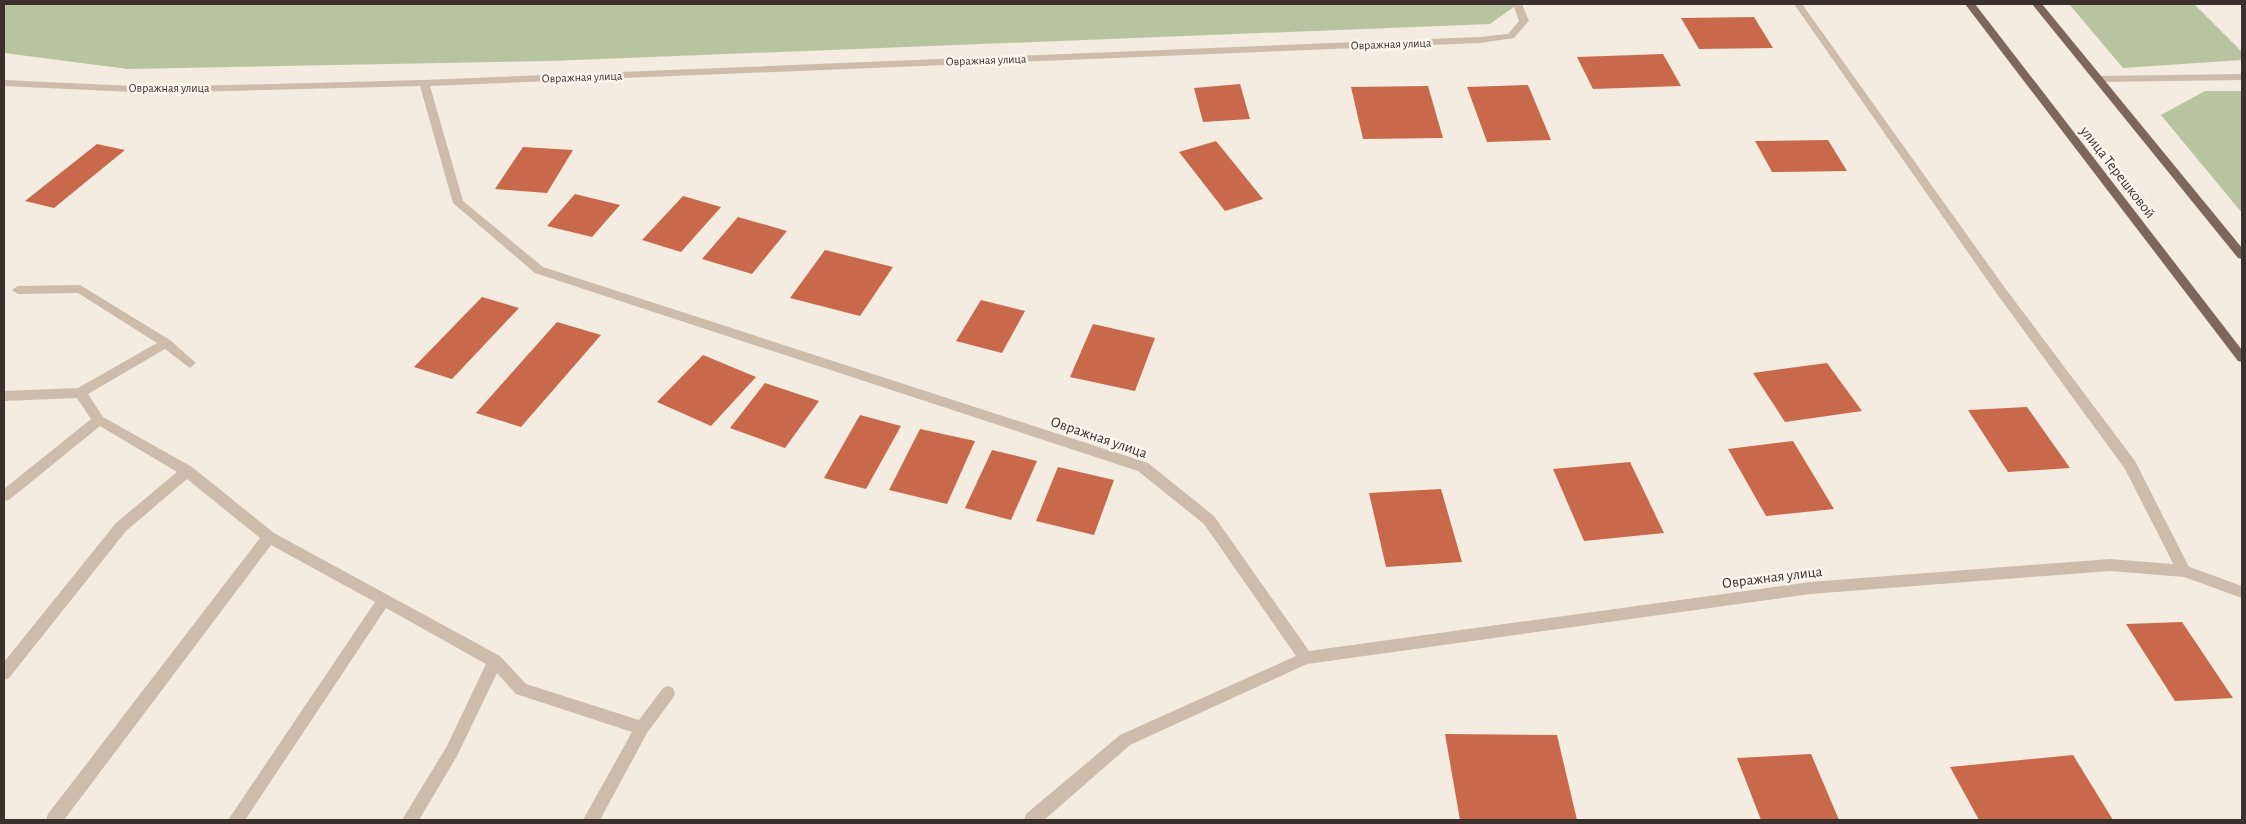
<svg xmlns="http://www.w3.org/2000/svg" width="2246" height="824" viewBox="0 0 2246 824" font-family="'Alegreya Sans',sans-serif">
<rect width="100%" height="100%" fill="#f4ebe1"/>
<g fill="#b8c4a0">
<path d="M4 4H1518L1490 24 550 61 128 69 4 53Z"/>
<path d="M2069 4H2194L2242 52V60L2123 68Z"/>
<path d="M2205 91H2242V213L2161 115Z"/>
</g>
<g fill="#c8694b">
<path d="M1754 17 1773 48 1699 49 1681 18Z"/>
<path d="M1663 54 1681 86 1593 89 1577 57Z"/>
<path d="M1240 84 1250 119 1203 122 1194 88Z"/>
<path d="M1528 85 1551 140 1487 142 1467 87Z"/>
<path d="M1428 86 1443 138 1363 139 1351 87Z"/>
<path d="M1828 140 1847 171 1772 172 1755 141Z"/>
<path d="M1216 141 1263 199 1225 211 1179 152Z"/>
<path d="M97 144 125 150 54 208 25 201Z"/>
<path d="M523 147 573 150 547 193 495 189Z"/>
<path d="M575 194 620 205 592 237 547 226Z"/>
<path d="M683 196 721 207 681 252 642 240Z"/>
<path d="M738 217 787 231 752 274 702 259Z"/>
<path d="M825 250 893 267 860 316 790 298Z"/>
<path d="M482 297 519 308 452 379 414 367Z"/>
<path d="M981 300 1025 311 1002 353 956 341Z"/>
<path d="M557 322 601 335 521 427 476 413Z"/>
<path d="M1093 324 1155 338 1135 391 1070 377Z"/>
<path d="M703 355 756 377 711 426 657 402Z"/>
<path d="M1827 363 1862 411 1785 422 1753 373Z"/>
<path d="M765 383 819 401 785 448 730 428Z"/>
<path d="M2027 407 2070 468 2008 472 1968 410Z"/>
<path d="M860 415 901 426 866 489 824 478Z"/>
<path d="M920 429 975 441 947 504 889 490Z"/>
<path d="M1793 441 1834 509 1766 516 1728 449Z"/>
<path d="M992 450 1037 461 1011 520 965 508Z"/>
<path d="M1630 462 1664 533 1584 541 1553 469Z"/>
<path d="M1058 467 1114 480 1094 535 1036 521Z"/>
<path d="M1441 489 1462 562 1386 567 1369 493Z"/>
<path d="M2182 622 2233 698 2175 701 2126 624Z"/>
<path d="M1445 734 1557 735 1577 820H1460Z"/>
<path d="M1811 754 1839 820H1761L1737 758Z"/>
<path d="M2073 755 2113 820H1979L1950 767Z"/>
</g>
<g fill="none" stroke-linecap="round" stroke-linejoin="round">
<g fill="#cdbbac" fill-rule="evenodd">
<path d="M1794 4H1802L2005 288 2135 461 2191 571 2189 575 2184 577 2179 575 2125 469 1997 294Z"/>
<path d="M2242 74V80L2099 82 2094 79 2099 76Z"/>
<path d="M80 285 170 340 196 363 190 368 165 349 88 394 103 417 192 467 274 533 500 656 526 684 639 720 663 688 668 686 673 688 675 693 673 698 647 733 600 820H583L632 732 516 694 497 673 457 756 419 820H402L447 746 486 664 386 608 245 820H228L375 602 271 545 64 820H46L48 814 260 538 187 479 126 531 9 678 4 680V662L116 523 177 472 100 426 9 500 4 501V489L91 419 77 398 4 401V391L78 388 157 343 78 293 18 294 12 290 18 286Z"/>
</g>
<path fill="#cdbbac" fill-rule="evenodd" d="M1513 4H1522L1529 21 1527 23 1514 38 1480 43 430 86 463 201 543 267 1148 463 1214 516 1309 651 1810 582 2110 559 2184 565 2242 586V598L2184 577 2110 571 1810 594 1307 664 1130 745 1044 820H1024L1026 814 1120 735 1296 656 1204 524 1138 471 535 273 453 203 420 86 154 93 4 86V80L154 87 424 80 1480 37 1508 34 1519 21Z"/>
<g fill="#7d675c" fill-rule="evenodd">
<path d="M1965 4H1975L2242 350V362L2238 361Z"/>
<path d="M2032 4H2042L2242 248V259L2238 258Z"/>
</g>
</g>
<g text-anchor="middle" stroke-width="5" stroke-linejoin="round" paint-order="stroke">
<g font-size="12" fill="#3b302b" stroke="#fbf5ee">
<text transform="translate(1391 44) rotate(-2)" y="4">Овражная улица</text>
<text transform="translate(986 60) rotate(-2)" y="4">Овражная улица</text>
<text transform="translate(582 77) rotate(-2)" y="4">Овражная улица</text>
<text x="169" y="92">Овражная улица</text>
</g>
<g font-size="15" fill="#3b302b" stroke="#fbf5ee">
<text transform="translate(2118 172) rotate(52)" y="5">улица Терешковой</text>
<text transform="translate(1099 437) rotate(19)" y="5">Овражная улица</text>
<text transform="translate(1772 577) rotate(-7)" y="5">Овражная улица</text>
</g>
</g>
<rect width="2246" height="824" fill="none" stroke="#3b302b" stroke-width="10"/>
</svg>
